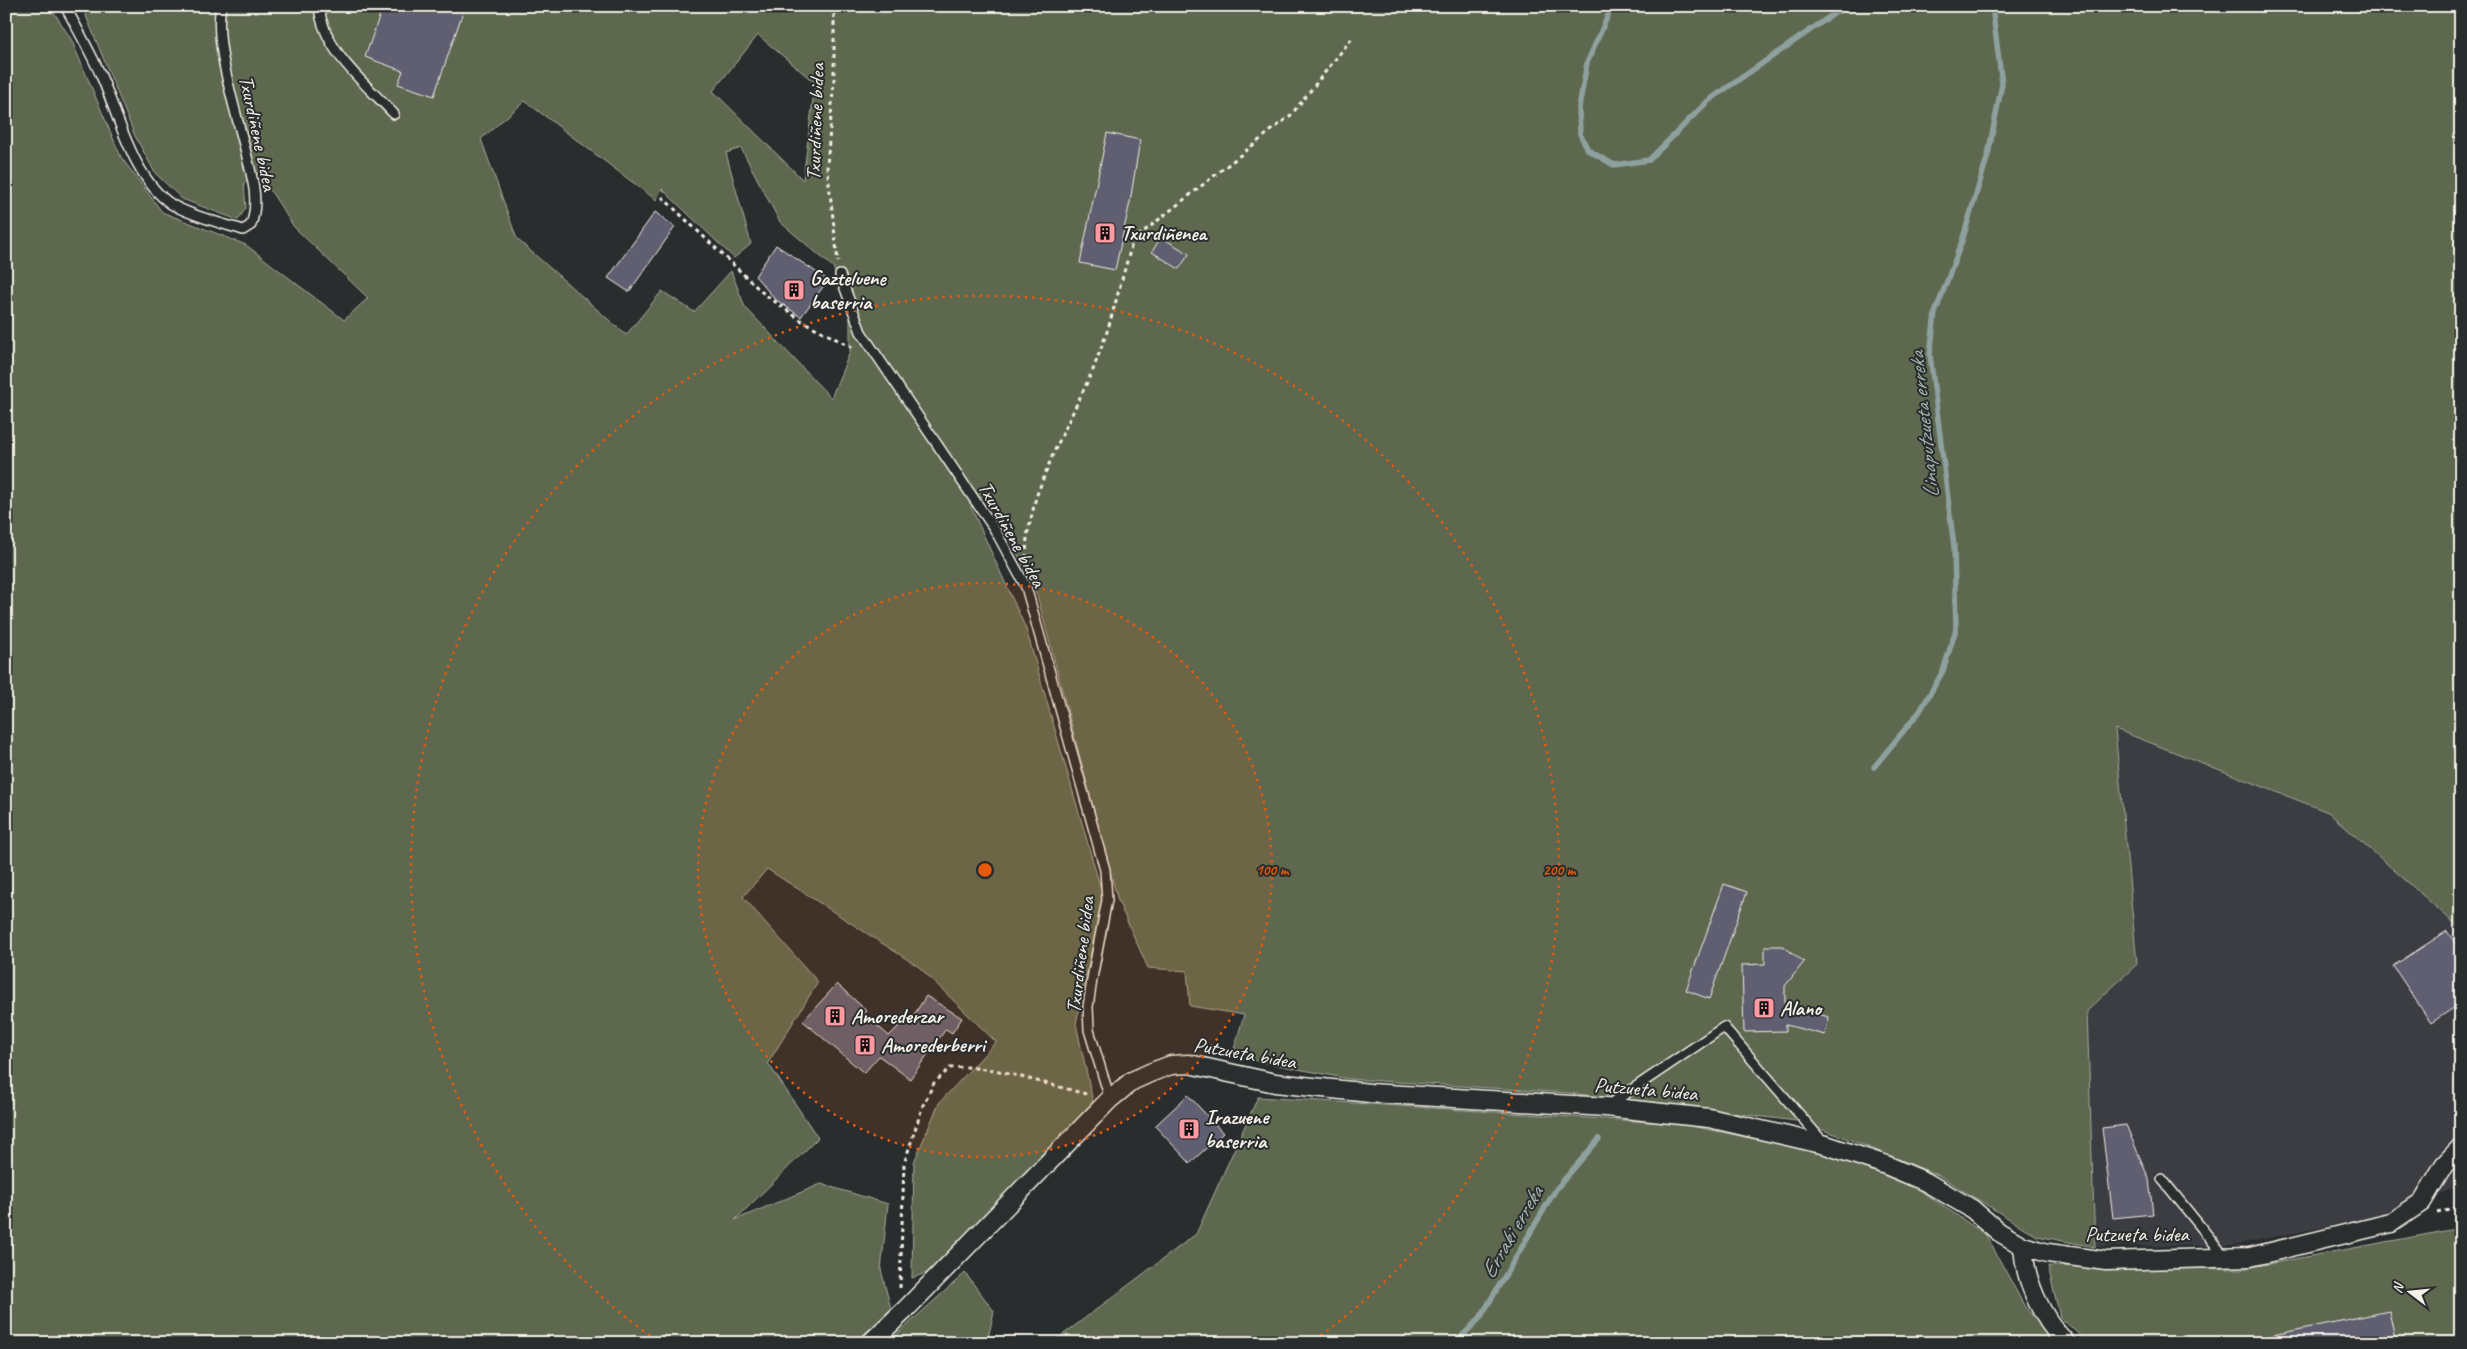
<svg xmlns="http://www.w3.org/2000/svg" width="2467" height="1349" viewBox="0 0 2467 1349" font-family="Caveat,sans-serif">
<rect width="100%" height="100%" fill="#2a2d2e"/>
<filter id="ink" filterUnits="userSpaceOnUse"><feTurbulence type="fractalNoise" baseFrequency=".02" numOctaves="2"/><feDisplacementMap in="SourceGraphic" scale="10" xChannelSelector="R" yChannelSelector="G"/><feConvolveMatrix kernelMatrix="1 2 1 2 8 2 1 2 1" color-interpolation-filters="sRGB"/></filter>
<g filter="url(#ink)">
<path fill="#3a3c42" d="M2114 729 2328 812 2461 929 2460 1186 2384 1215 2233 1245 2095 1247 2087 1011 2137 964Z"/>
<g fill="#5d684f" stroke="#a8ac9c" fill-rule="evenodd">
<path d="M6 6H50L71 39 121 157 162 212 246 245 344 320 368 298 294 227 259 173 244 184 246 208 238 220 182 199 155 173 135 136 82 6H2461V929L2328 812 2115 729 2137 964 2087 1011 2095 1247 2037 1236 1938 1175 1838 1135 1796 1121 1570 1093 1349 1079 1232 1056 1244 1015 1190 1006 1187 971 1148 968 1118 901 1037 595 988 491 971 507 1026 629 1103 896 1076 1024 1093 1102 937 1269 912 1278 914 1162 939 1103 996 1042 919 967 767 869 743 897 818 982 768 1063 818 1138 735 1220 821 1184 888 1204 881 1270 891 1309 855 1343H6ZM758 35 815 83 803 180 713 91ZM525 101 656 200 662 189 734 258 751 244 726 153 741 148 780 222 833 267 850 314V352L831 398 745 307 731 271 694 312 662 291 626 335 517 239 481 139Z"/>
<path d="M1258 1097 1682 1124 1833 1155 1918 1189 1986 1235 2025 1307 2056 1343H1052L1196 1234Z"/>
<path d="M2461 1228V1343H2088L2060 1317 2048 1266 2241 1269Z"/>
<path d="M965 1273 994 1311 987 1343H887Z"/>
</g>
<g fill="none" stroke-linecap="round" stroke-linejoin="round">
<g stroke="#8fa19f" stroke-width="5.5">
<path d="M1612 6 1587 63 1579 107 1580 134 1588 150 1614 165 1649 160 1708 101 1845 6"/>
<path d="M1874 767 1920 711 1943 671 1956 629 1954 547 1930 355 1935 313 1962 241 1988 155 2002 84 1992 6"/>
<path d="M1455 1343 1480 1318 1556 1189 1599 1139"/>
</g>
</g>
<g fill="#605f72" stroke="#f4f1e8">
<path d="M383 6H465L434 96 398 84 403 71 365 57Z"/>
<path d="M1107 133 1140 140 1130 202 1115 270 1080 263Z"/>
<path d="M655 212 675 227 629 292 608 278Z"/>
<path d="M1161 237 1189 254 1179 269 1152 252Z"/>
<path d="M776 245 828 280 801 317 775 299 755 276Z"/>
<path d="M1724 884 1747 892 1709 999 1686 990Z"/>
<path d="M2447 931 2461 952V1003L2431 1023 2393 966Z"/>
<path d="M1765 946H1783L1804 962 1785 986V1006L1829 1017 1825 1035 1786 1025V1031L1744 1032 1742 965 1765 964Z"/>
<path d="M837 984 867 1011 864 1014 889 1036 902 1023 907 1026 926 996 962 1018 952 1033 946 1029 910 1079 879 1056 864 1073 803 1021Z"/>
<path d="M1188 1095 1223 1133 1190 1163 1155 1126Z"/>
<path d="M2126 1125 2149 1179 2153 1214 2113 1218 2102 1128Z"/>
<path d="M2389 1311 2396 1343H2269L2268 1336Z"/>
</g>
<g fill="none" stroke-linecap="round" stroke-linejoin="round">
<g stroke="#f4f1e8" stroke-width="12">
<g id="lane">
<path d="M65 6C78 30 91 53 102 78 119 118 134 179 171 204 189 215 223 224 243 230L251 225C259 202 253 180 247 157 238 117 213 45 221 6"/>
<path d="M319 6C323 51 365 83 394 114"/>
<path d="M840 275 861 332 995 530 1026 587 1105 870 1107 900 1093 973 1088 1007 1089 1030 1110 1099"/>
<path d="M1609 1105 1724 1027 1824 1143"/>
<path d="M2162 1179 2225 1257"/>
</g>
</g>
<g stroke="#f4f1e8" stroke-width="21">
<g id="street">
<path d="M2023 1246C2025 1282 2041 1317 2066 1343"/>
<path d="M870 1343 905 1310 1110 1099 1132 1081 1152 1072 1171 1065 1189 1064 1275 1083 1370 1093 1606 1107 1709 1118 1826 1145 1886 1165 1926 1182 1972 1209 1999 1232 2023 1246 2048 1253 2106 1261 2250 1257 2391 1223 2422 1202 2444 1165 2461 1147"/>
</g>
</g>
<g stroke="#f4f1e8" stroke-width="3" stroke-dasharray="4 4" stroke-linecap="butt">
<path d="M834 6V79L827 166 838 262"/>
<path d="M662 197 763 293 802 321 855 349"/>
<path d="M1026 558 1027 536 1036 497 1053 454 1093 370 1108 329 1133 240 1291 115 1353 37"/>
<path d="M2437 1213 2461 1207"/>
<path d="M900 1288 904 1164 923 1105 934 1083 950 1068 966 1067 995 1070 1090 1095"/>
</g>
<use href="#lane" stroke="#2a2d2e" stroke-width="9"/>
<use href="#street" stroke="#2a2d2e" stroke-width="18"/>
</g>
</g>
<circle cx="985" cy="870" r="287" fill="#e8590c" fill-opacity=".12"/>
<g fill="none" stroke="#e8590c" stroke-width="2.5" stroke-dasharray="2.5 5">
<circle cx="985" cy="870" r="287"/>
<path d="M656 1340A574 574 0 1 1 1314 1340"/>
</g>
<defs>
<g id="building-square" transform="scale(1.125)"><rect x="-9" y="-9" width="18" height="18" rx="4" fill="#ff9aa2" stroke="#2a2d2e"/><path d="M-4-6H4V6H1V3H-1V6H-4ZM-2.5-4.3h1.7v1.8h-1.7ZM.8-4.3h1.7v1.8H.8ZM-2.5-1h1.7V.8h-1.7ZM.8-1h1.7V.8H.8Z" fill="#111"/></g>
</defs>
<g fill-rule="evenodd">
<use href="#building-square" x="1105" y="233"/>
<use href="#building-square" x="794" y="290"/>
<use href="#building-square" x="1764" y="1008"/>
<use href="#building-square" x="835" y="1016"/>
<use href="#building-square" x="865" y="1045"/>
<use href="#building-square" x="1189" y="1129"/>
</g>
<g text-anchor="middle" stroke-width="4" stroke-linejoin="round" paint-order="stroke">
<g font-size="21" fill="#f4f1e8" stroke="#2a2d2e">
<text transform="translate(815 122) rotate(-88)" y="7">Txurdiñene bidea</text>
<text transform="translate(258 133) rotate(78)" y="7">Txurdiñene bidea</text>
<text transform="translate(1012 534) rotate(61)" y="7">Txurdiñene bidea</text>
<text transform="translate(1080 955) rotate(-83)" y="7">Txurdiñene bidea</text>
<text transform="translate(1245 1053) rotate(10)" y="7">Putzueta bidea</text>
<text transform="translate(1646 1089) rotate(5)" y="7">Putzueta bidea</text>
<text x="2137" y="1241">Putzueta bidea</text>
</g>
<g font-size="21" font-weight="bold" fill="#f4f1e8" stroke="#2a2d2e" text-anchor="start">
<text x="1121" y="240">Txurdiñenea</text>
<text x="810" y="285">Gazteluene<tspan x="810" dy="24">baserria</tspan></text>
<text x="1780" y="1015">Alano</text>
<text x="851" y="1023">Amorederzar</text>
<text x="881" y="1052">Amorederberri</text>
<text x="1205" y="1124">Irazuene<tspan x="1205" dy="24">baserria</tspan></text>
</g>
<g font-size="22" font-style="italic" fill="#a8b5b2" stroke="#2a2d2e">
<text transform="translate(1923 425) rotate(-96)" y="8">Linaputzueta erreka</text>
<text transform="translate(1511 1232) rotate(-60)" y="8">Erraki erreka</text>
</g>
</g>
<circle cx="985" cy="870" r="8" fill="#e8590c" stroke="#2a2d2e" stroke-width="2.5"/>
<g font-size="15" text-anchor="middle" font-weight="bold" fill="#e8590c" stroke="#2a2d2e" stroke-width="4" stroke-linejoin="round" paint-order="stroke">
<text x="1272" y="875">100 m</text>
<text x="1559" y="875">200 m</text>
</g>
<rect width="2467" height="1349" fill="none" stroke="#2a2d2e" stroke-width="25"/>
<rect x="12" y="12" width="2442" height="1324" fill="none" stroke="#f4f1e8" stroke-width="2" filter="url(#ink)"/>
<g transform="translate(2410 1292) rotate(286)" stroke="#2a2d2e" stroke-width="4" paint-order="stroke">
<path d="M0-4L9 19L0 12L-9 19Z" fill="#f4f1e8"/>
<text y="-8" font-size="14" font-weight="bold" text-anchor="middle" fill="#f4f1e8">N</text>
</g>
</svg>
